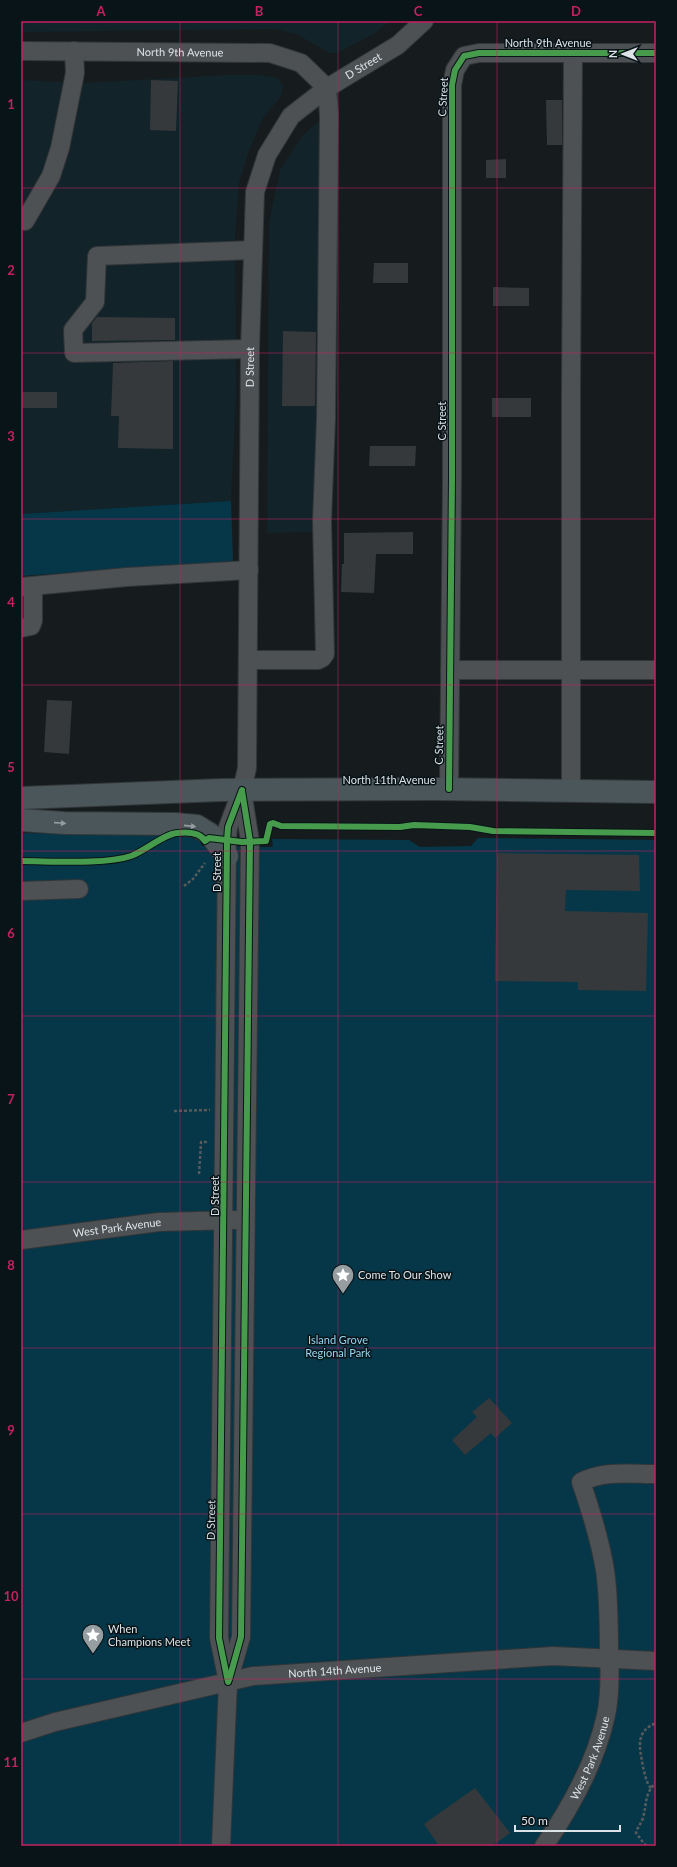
<svg xmlns="http://www.w3.org/2000/svg" width="677" height="1867" viewBox="0 0 677 1867" font-family="Lato,sans-serif">
<rect width="100%" height="100%" fill="#161c1e"/>
<g fill="#13232a">
<path d="M21 21H391L372 35 337 53H330L296 34 275 29 21 32Z"/>
<path d="M227 75H260L278 78 283 86 281 96 263 118 248 153 239 183 235 234 236 395 231 501 21 514V80L84 83Z"/>
<path d="M323 117 319 532 267 533 269 222 280 170 302 136Z"/>
</g>
<g fill="#063748">
<path d="M231 501 233 561 21 576V514Z"/>
<path d="M21 833 186 836 200 841 202 846 268 847H273L272 839 409 840 420 847 471 846 478 838 656 840V1846H21Z"/>
</g>
<g fill="#35393b">
<path d="M151 80 178 81 176 131 150 130Z"/>
<path d="M546 100H562V145H547Z"/>
<path d="M506 159V178H486V160Z"/>
<path d="M374 263H408V283H373Z"/>
<path d="M493 287 529 288V306H493Z"/>
<path d="M97 317 175 318V340L92 341V323Z"/>
<path d="M283 331 316 332 315 406H282Z"/>
<path d="M173 361V449L118 448 119 416H111L113 363Z"/>
<rect x="21" y="392" width="36" height="16"/>
<rect x="492" y="398" width="39" height="19"/>
<path d="M370 446H416L415 466H369Z"/>
<path d="M413 532V554H376L374 593 341 592 342 564H344V533Z"/>
<path d="M47 700 72 701 69 754 44 752Z"/>
<path d="M497 853 639 855 640 891 566 890 565 911 648 913 646 991 578 990V982L495 981Z"/>
<path d="M489 1398 512 1423 495 1438 491 1433 465 1455 452 1440 477 1417 472 1412Z"/>
<path d="M475 1788 510 1833 492 1846H439L424 1824Z"/>
</g>
<g fill="none" stroke-linecap="round" stroke-linejoin="round">
<g stroke="#323639" stroke-width="20">
<g id="minor">
<path id="s1" d="M21 51 270 53 301 63 327 88 329 115 326 419 322 521 325 654 322 658 318 660H248"/>
<path d="M25 221 51 176 60 148 75 73 74 51"/>
<path d="M250 349 74 353 73 330 95 302 97 256 253 250"/>
<path d="M21 587 127 577 249 570"/>
<path d="M21 628 31 626 33 621V586"/>
<path d="M450 670H656"/>
<path d="M449 789 452 478V85L455 70 464 56 479 53H656"/>
<path d="M571 791V390L573 54"/>
<path d="M21 891 79 889"/>
<path id="s2" d="M21 1240 159 1222 236 1220"/>
<path id="s3" d="M228 1682 219 1638 227 841 228 827 242 790 247 768 250 349 255 192 267 155 291 116 327 88 398 45 424 21"/>
<path id="s4" d="M21 1733 55 1722 253 1676 553 1656 656 1661"/>
<path d="M221 1846 228 1682 241 1637 250 841 242 791"/>
<path id="s5" d="M544 1846C571 1807 596 1762 606 1715 610 1696 610 1674 609 1655 609 1627 609 1597 605 1570 600 1540 591 1511 581 1482 605 1470 630 1474 656 1474"/>
</g>
</g>
<g stroke="#323639" stroke-width="24">
<g id="major">
<path d="M21 798 221 790 437 789 656 792"/>
<path d="M21 820 64 823 175 824 197 826 210 834 227 856"/>
</g>
</g>
<g stroke="#575b5d" stroke-width="2.5" stroke-dasharray="3 2" stroke-linecap="butt">
<path d="M184 886 193 879 205 863"/>
<path d="M174 1111 210 1110"/>
<path d="M199 1174 201 1142H208"/>
<path d="M651 1788C646 1783 645 1774 643 1767 640 1748 634 1732 656 1723"/>
<path d="M646 1846 636 1833C637 1828 641 1824 643 1818 647 1803 644 1795 656 1782"/>
</g>
<use href="#minor" stroke="#4d5153" stroke-width="18"/>
<use href="#major" stroke="#4a5659" stroke-width="22"/>
<g stroke="#091418" stroke-width="8">
<g id="cycleway">
<path d="M449 789 452 478V85L455 70 464 56 479 53H656"/>
<path d="M21 861C50 861 105 865 131 856 145 851 164 834 177 833 186 832 200 832 205 841L209 838 242 842 266 841 270 824 273 823 281 826 400 827 414 825 470 827 493 831 656 833"/>
<path d="M229 1680 241 1637 250 841 242 791"/>
<path d="M228 1682 219 1638 227 841 228 827 242 790"/>
</g>
</g>
<use href="#cycleway" stroke="#469c4c" stroke-width="6"/>
</g>
<defs><path id="oneway-solid" d="M-6-.8H1V-3.2L6.5 0L1 3.2V.8H-6Z"/></defs>
<g fill="#949da0">
<use href="#oneway-solid" transform="translate(60 823) rotate(4)"/>
<use href="#oneway-solid" transform="translate(190 826) rotate(6)"/>
</g>
<path fill="none" stroke="#c32262" stroke-width="1" stroke-opacity="0.55" d="M180 21V1846M338 21V1846M497 21V1846M21 188H656M21 353H656M21 519H656M21 685H656M21 851H656M21 1016H656M21 1182H656M21 1348H656M21 1514H656M21 1679H656"/>
<defs>
<g id="sight-pin" transform="scale(1.15)"><path d="M0 17L-7.5 6A9.5 9.5 0 1 1 7.5 6Z" fill="#979ea1" stroke="#091418"/><path d="M0-6L1.8-2.2L6-1.7L2.9 1.2L3.7 5.4L0 3.3L-3.7 5.4L-2.9 1.2L-6-1.7L-1.8-2.2Z" fill="#fff"/></g>
</defs>
<g fill-rule="evenodd">
<use href="#sight-pin" x="343" y="1275"/>
<use href="#sight-pin" x="93" y="1635"/>
</g>
<g text-anchor="middle" stroke-width="3" stroke-linejoin="round" paint-order="stroke">
<g font-size="11" fill="#dde4e8" stroke="#091418">
<text x="548" y="47">North 9th Avenue</text>
<text dy="4" stroke="none"><textPath href="#s1" startOffset="159">North 9th Avenue</textPath></text>
<text dy="4" stroke="none"><textPath href="#s3" startOffset="1667">D Street</textPath></text>
<text transform="translate(443 97) rotate(-87)" y="4">C Street</text>
<text dy="4" stroke="none"><textPath href="#s3" startOffset="1319">D Street</textPath></text>
<text transform="translate(442 421) rotate(-90)" y="4">C Street</text>
<text transform="translate(439 745) rotate(-89)" y="4">C Street</text>
<text x="389" y="784">North 11th Avenue</text>
<text transform="translate(217 872) rotate(-90)" y="4">D Street</text>
<text transform="translate(215 1196) rotate(-90)" y="4">D Street</text>
<text dy="4" stroke="none"><textPath href="#s2" startOffset="97">West Park Avenue</textPath></text>
<text transform="translate(211 1520) rotate(-89)" y="4">D Street</text>
<text dy="4" stroke="none"><textPath href="#s4" startOffset="321">North 14th Avenue</textPath></text>
<text dy="4" stroke="none"><textPath href="#s5" startOffset="100">West Park Avenue</textPath></text>
</g>
<g font-size="11" fill="#dde4e8" stroke="#091418" text-anchor="start">
<text x="358" y="1279">Come To Our Show</text>
<text x="108" y="1633">When<tspan x="108" dy="13">Champions Meet</tspan></text>
</g>
<g font-size="11" fill="#93d5f3" stroke="#091418">
<text x="338" y="1344">Island Grove<tspan x="338" dy="13">Regional Park</tspan></text>
</g>
</g>
<rect width="677" height="1867" fill="none" stroke="#091418" stroke-width="44"/>
<g transform="translate(623 54) rotate(270)" stroke="#091418" stroke-width="3" paint-order="stroke">
<path d="M0-3L7 15L0 10L-7 15Z" fill="#dde4e8"/>
<text y="-6" font-size="11" font-weight="bold" text-anchor="middle" fill="#dde4e8">N</text>
</g>
<path d="M515 1825v6h105v-6" fill="none" stroke="#dde4e8" stroke-width="2"/>
<text x="521" y="1825" font-size="12" fill="#dde4e8" stroke="#091418" stroke-width="3" paint-order="stroke">50 m</text>
<rect x="22" y="22" width="633" height="1823" fill="none" stroke="#c32262" stroke-width="1.5"/>
<g font-size="13" text-anchor="middle" font-weight="bold" fill="#c32262">
<text x="101" y="16">A</text>
<text x="259" y="16">B</text>
<text x="418" y="16">C</text>
<text x="576" y="16">D</text>
<text x="11" y="109">1</text>
<text x="11" y="275">2</text>
<text x="11" y="441">3</text>
<text x="11" y="607">4</text>
<text x="11" y="772">5</text>
<text x="11" y="938">6</text>
<text x="11" y="1104">7</text>
<text x="11" y="1270">8</text>
<text x="11" y="1435">9</text>
<text x="11" y="1601">10</text>
<text x="11" y="1767">11</text>
</g>
</svg>
